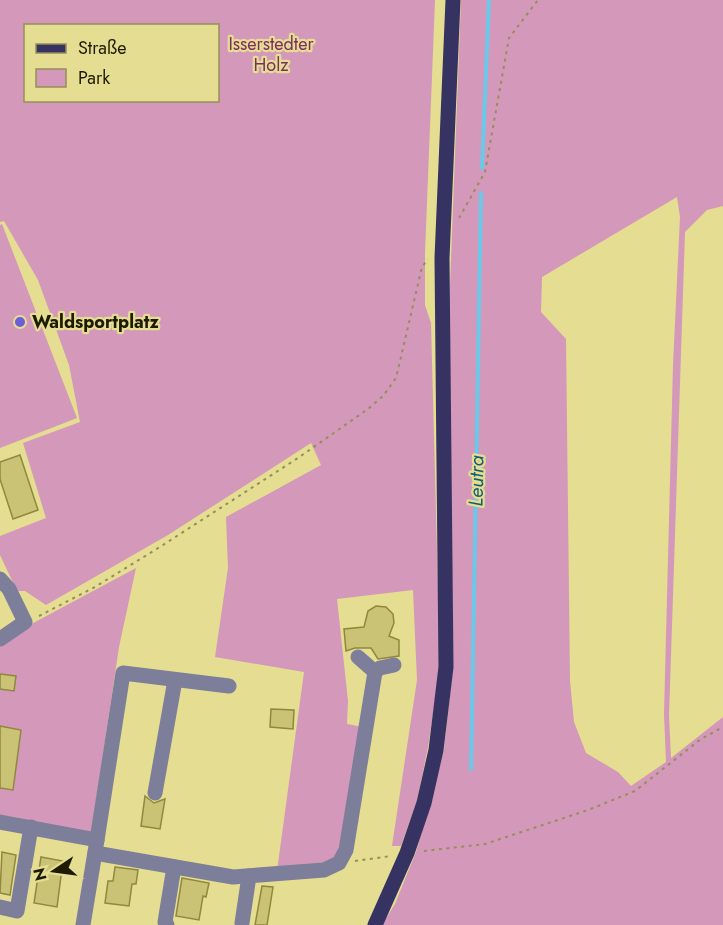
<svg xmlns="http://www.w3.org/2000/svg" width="723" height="925" viewBox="0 0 723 925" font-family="Jost,sans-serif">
<rect width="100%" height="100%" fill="#e4dd92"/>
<g fill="#d398ba" fill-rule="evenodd">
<path d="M0 0H435L425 253V305L431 323 440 666 428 747 417 801 401 846H392L417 680 413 590 337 599 348 701 347 724 363 727 337 860 321 868 277 871 304 672 215 657 228 568 226 517 321 465 311 443 168 535 46 605 25 591H17L0 555V536L46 518 23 443 80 422 69 365 38 280 4 221 0 222ZM26 26H218V100H26Z"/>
<path d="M461 0H723V206L707 210 685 232 669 716 671 758 723 717V925H382L395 904 416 852 430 803 444 749 453 668 449 312ZM677 197 680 217 673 365 664 714 666 762 631 786 618 772 586 753 574 722 570 681 566 339 541 312 542 277Z"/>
<path d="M2 224 77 418 0 448V225Z"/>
<path d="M136 568 119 647 91 834 0 819V646L24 628Z"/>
</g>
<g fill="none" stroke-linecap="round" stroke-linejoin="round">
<g stroke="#6bc8e9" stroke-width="4">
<path d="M482 168 489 0"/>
<path d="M471 769 481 193"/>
</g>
</g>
<g fill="#cac275" stroke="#8f883e" stroke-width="1.5">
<path d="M20 455 38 510 13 519 0 479V462Z"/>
<path d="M376 606 386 607 393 614 394 623 389 636 399 640V656L378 659 371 648H355L346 651 344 629 364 627 368 611Z"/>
<path d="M0 674 16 676 14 691 0 689Z"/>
<path d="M271 709 294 710 293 729 270 727Z"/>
<path d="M0 726 21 730 13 790 0 788Z"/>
<path d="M145 796 154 803 165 799 160 829 141 826Z"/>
<path d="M2 852 16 855 10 895 0 893Z"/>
<path d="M41 857 63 861 57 907 34 903Z"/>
<path d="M115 867 138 870 136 884H132L129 906 105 903 108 881H113Z"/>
<path d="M182 878 209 883 206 897 203 896 199 920 176 916Z"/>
<path d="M262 886 273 887 267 925H255Z"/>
</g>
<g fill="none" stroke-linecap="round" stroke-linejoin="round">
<g stroke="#948f58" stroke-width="2" stroke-dasharray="3 4.5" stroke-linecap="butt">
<path d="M459 218 485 172 509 38 538 0"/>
<path d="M39 616 95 587 163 545 298 458 368 409 383 396 396 378 422 267 428 259"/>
<path d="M424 851 485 844 588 810 635 791 701 739 723 727"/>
<path d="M355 861 391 856"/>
</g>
<g stroke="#7d7e9a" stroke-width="15">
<path d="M0 579 9 589 25 622 0 639"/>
<path d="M375 672 380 668 394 665"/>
<path d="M155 793 175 680"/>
<path d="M0 822 97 840 83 925"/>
<path d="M97 840 123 673 229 686"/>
<path d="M95 853 233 877 324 870 339 863 346 850 375 672 358 657"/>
<path d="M0 907 17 911 31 827"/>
<path d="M242 923 249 876"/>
<path d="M167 925 165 922 174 867"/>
</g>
<path stroke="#363363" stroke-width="15" d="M375 925 407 853 424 803 436 750 446 667 442 258 453 0"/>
</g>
<circle fill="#6b5ed8" stroke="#e4dd92" stroke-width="2" cx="20" cy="322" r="6"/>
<g text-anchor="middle" stroke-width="4.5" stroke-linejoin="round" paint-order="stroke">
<g font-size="18" fill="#7e2c62" stroke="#e4dd92">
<text x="271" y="50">Isserstedter<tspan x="271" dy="21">Holz</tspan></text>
</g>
<g font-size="18" font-weight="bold" fill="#1d1a00" stroke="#e4dd92" text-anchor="start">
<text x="32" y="328">Waldsportplatz</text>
</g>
<g font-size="20" font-style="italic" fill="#145f75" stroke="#e4dd92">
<text transform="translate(476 481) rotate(-89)" y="7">Leutra</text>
</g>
</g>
<rect x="24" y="24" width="195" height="78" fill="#e4dd92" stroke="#948f58" stroke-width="1.5"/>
<rect x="36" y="44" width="30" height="9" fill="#363363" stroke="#948f58" stroke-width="1.5"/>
<text x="78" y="54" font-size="18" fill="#1d1a00">Straße</text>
<rect x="36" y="69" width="30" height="18" fill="#d398ba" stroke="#948f58" stroke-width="1.5"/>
<text x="78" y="84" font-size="18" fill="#1d1a00">Park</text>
<g transform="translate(54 871) rotate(257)" stroke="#e4dd92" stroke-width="4.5" paint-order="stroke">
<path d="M0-4.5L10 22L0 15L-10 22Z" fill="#1d1a00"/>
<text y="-9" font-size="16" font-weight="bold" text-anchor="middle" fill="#1d1a00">N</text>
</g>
</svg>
